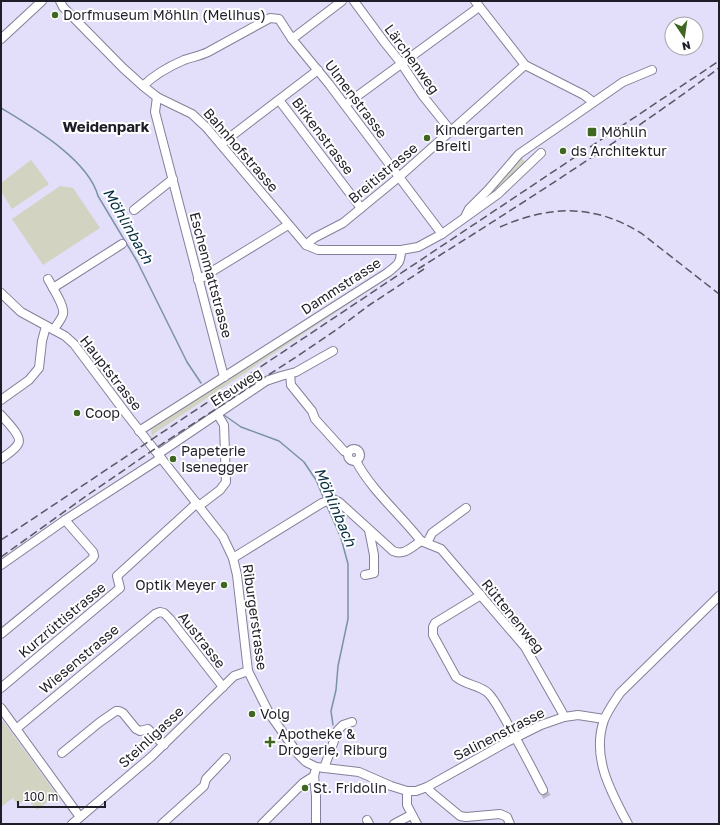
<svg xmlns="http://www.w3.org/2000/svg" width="720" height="825" viewBox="0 0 720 825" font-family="'Golos Text',sans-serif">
<rect width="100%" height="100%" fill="#e3def9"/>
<g fill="#d2d3c0">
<path d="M520 157 526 162 490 195 479 202Z"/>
<path d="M31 160 49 184 12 209 1 191V183Z"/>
<path d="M60 186 73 188 100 228 43 265 12 219Z"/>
<path d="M395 273 156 432 152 436 151 430 152 427 348 301Z"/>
<path d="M3 721 57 795 37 810 27 798 18 805 13 798 2 806 1 805V723Z"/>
</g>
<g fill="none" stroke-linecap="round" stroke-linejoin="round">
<g stroke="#7993a5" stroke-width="1.5">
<path d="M1 108C32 127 88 159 98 196L137 261 187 362 201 383"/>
<path d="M224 415 241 427 279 441 304 462 316 480 324 499"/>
<path d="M326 504 341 538 348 564V619L338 666 336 690 331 711 333 725"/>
</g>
<path stroke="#bcb7cf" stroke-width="8" stroke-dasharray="8 4" stroke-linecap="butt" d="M543 790 548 799"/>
<g stroke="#858099" stroke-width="10">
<g id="minor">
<path d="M60 1 63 7 123 68 143 86 157 97 192 114 206 127 306 245 318 250H401L418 247 442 234 498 194 541 153"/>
<path d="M354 1 385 43 401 63 423 96 451 131"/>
<path d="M475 1 525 65 584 95 593 102"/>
<path d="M1 39 42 1"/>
<path d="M292 39 342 1"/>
<path d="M143 86C153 76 170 66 184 60 192 57 200 56 208 52L270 18 279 19 292 39 329 84 442 234"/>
<path d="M157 97 155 112 224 377"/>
<path d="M279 100 361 208"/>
<path d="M345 105 479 7"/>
<path d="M221 144 318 70"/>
<path d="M134 210 173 179"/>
<path d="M466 215 469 209 488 190 519 154 623 82 652 70"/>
<path d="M306 245 314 238 343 223 399 177 525 65"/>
<path d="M48 279C52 287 65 306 63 314 62 319 56 325 54 330"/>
<path d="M198 280 288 225"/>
<path d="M53 288 122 244"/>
<path d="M1 293 21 312 65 336 74 344 128 416 223 537 233 558 237 575 248 671 269 713 298 754 306 762 316 767 359 772 391 786 407 791H416L427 787 507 742 541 725 564 717 578 715 604 719"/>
<path d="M290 374 291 385 312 411 315 419 344 451 348 453"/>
<path d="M1 400 29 380 39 368 42 341 46 326"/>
<path d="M1 415C6 421 23 437 18 444 15 450 6 455 1 459"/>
<path d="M139 431 387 273C397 265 401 264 401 250"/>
<circle cx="354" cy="455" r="6"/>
<path d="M158 454 266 381 281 376 296 372 333 351"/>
<path d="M356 461C372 491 400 514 421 541"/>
<path d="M199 506 220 490 226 482 224 425 218 415"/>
<path d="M427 543 432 533 466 508"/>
<path d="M233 558 322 503 333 499 339 502 393 551C404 556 412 547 421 541L441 549 525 647 562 712 564 717"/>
<path d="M1 565 65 520 161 458"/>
<path d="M365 575 374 573V555L369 530"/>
<path d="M481 595 435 623 433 627V635L456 677C465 685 480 685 488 693 495 700 500 711 505 719 518 742 531 766 543 790"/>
<path d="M1 634 92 559 94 556 93 552 65 520"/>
<path d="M1 688 120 588 117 576 197 503"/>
<path d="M1 708 80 817"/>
<path d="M16 729 155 614 160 612 164 613 170 619 223 687"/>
<path d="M62 753 100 722 116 711H119L123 713 136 729 140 731 148 729 164 745"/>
<path d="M324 768 338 730 343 725 352 722"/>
<path d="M315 772 314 776 316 796V824"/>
<path d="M427 787 431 792 460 816 466 817 500 814 507 817 510 824"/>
<path d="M407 791V805L417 824"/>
<path d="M367 820 369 824"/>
<path d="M72 824 151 757 234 676 248 671"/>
<path d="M162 824 204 786 206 779 226 758"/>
<path d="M262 824 303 783 314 776"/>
<path d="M394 824 411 815"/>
<path d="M628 824C611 792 591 757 604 720 608 710 614 702 620 693L719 596"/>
</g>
</g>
<use href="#minor" stroke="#fff" stroke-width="8"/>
<g stroke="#595665" stroke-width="1.5" stroke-dasharray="8 4" stroke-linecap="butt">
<path d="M500 227C550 205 594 204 641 233L719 294"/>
<path d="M418 269C520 205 622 140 719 68"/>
<path d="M1 540 719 61"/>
<path d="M1 557 89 494 162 444 296 357 336 330 368 306 424 269"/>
</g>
</g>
<g fill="#3f6722" stroke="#fff" stroke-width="1.5">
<circle cx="55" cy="15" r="4"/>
<rect x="587" y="127" width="10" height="10" rx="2"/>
<circle cx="427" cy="138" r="4"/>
<circle cx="563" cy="151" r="4"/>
<circle cx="77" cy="413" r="4"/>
<circle cx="173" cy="459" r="4"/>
<circle cx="224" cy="585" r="4"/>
<circle cx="252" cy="714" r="4"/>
<path d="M268 736h4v4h4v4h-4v4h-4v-4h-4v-4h4z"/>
<circle cx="305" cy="788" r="4"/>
</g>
<g text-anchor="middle" stroke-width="4" stroke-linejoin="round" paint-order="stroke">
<g font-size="14" fill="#1f1d27" stroke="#fff" text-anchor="start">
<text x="63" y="20">Dorfmuseum Möhlin (Melihus)</text>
<text x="435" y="135">Kindergarten<tspan x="435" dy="16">Breiti</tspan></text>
<text x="601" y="137">Möhlin</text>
<text x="571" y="156">ds Architektur</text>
<text x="85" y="418">Coop</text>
<text x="181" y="456">Papeterie<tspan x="181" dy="16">Isenegger</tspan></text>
<text x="216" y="590" text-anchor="end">Optik Meyer</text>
<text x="260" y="719">Volg</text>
<text x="278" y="739">Apotheke &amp;<tspan x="278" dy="16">Drogerie, Riburg</tspan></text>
<text x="313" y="793">St. Fridolin</text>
</g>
<g font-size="14" fill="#1f1d27" stroke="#fff">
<text transform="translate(412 59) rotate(54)" y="5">Lärchenweg</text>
<text transform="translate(356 99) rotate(53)" y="5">Ulmenstrasse</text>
<text transform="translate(323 136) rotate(53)" y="5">Birkenstrasse</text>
<text transform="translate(241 150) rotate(49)" y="5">Bahnhofstrasse</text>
<text transform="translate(383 173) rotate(-40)" y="5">Breitistrasse</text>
<text transform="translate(211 275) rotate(75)" y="5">Eschenmattstrasse</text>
<text transform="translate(341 286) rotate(-33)" y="5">Dammstrasse</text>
<text transform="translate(111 373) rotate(52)" y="5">Hauptstrasse</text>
<text transform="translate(236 387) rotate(-33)" y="5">Efeuweg</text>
<text transform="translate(513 616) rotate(51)" y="5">Rüttenenweg</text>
<text transform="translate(255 617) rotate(82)" y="5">Riburgerstrasse</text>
<text transform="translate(62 620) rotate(-40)" y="5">Kurzrüttistrasse</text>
<text transform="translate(202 640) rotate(52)" y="5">Austrasse</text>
<text transform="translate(79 659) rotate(-40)" y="5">Wiesenstrasse</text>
<text transform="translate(499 734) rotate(-27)" y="5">Salinenstrasse</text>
<text transform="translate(151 737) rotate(-43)" y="5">Steinligasse</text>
</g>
<g font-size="15" font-weight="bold" fill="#1f1d27" stroke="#fff">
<text x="106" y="132">Weidenpark</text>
</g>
<g font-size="15" font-style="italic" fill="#072d42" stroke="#fff">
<text transform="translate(128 226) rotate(60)" y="5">Möhlinbach</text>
<text transform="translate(335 507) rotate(67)" y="5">Möhlinbach</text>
</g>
</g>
<rect width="720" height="825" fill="none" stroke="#1f1d27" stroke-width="4"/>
<g transform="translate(684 36) rotate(167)"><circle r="19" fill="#ffffff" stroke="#a5a5a9"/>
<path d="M0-3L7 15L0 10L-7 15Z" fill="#3f6722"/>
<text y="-6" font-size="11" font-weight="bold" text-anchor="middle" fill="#1f1d27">N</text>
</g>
<path d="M18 801v6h87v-6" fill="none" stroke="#1f1d27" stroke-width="2"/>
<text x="24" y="801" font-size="12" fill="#1f1d27" stroke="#ffffff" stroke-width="3" paint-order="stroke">100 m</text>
</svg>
